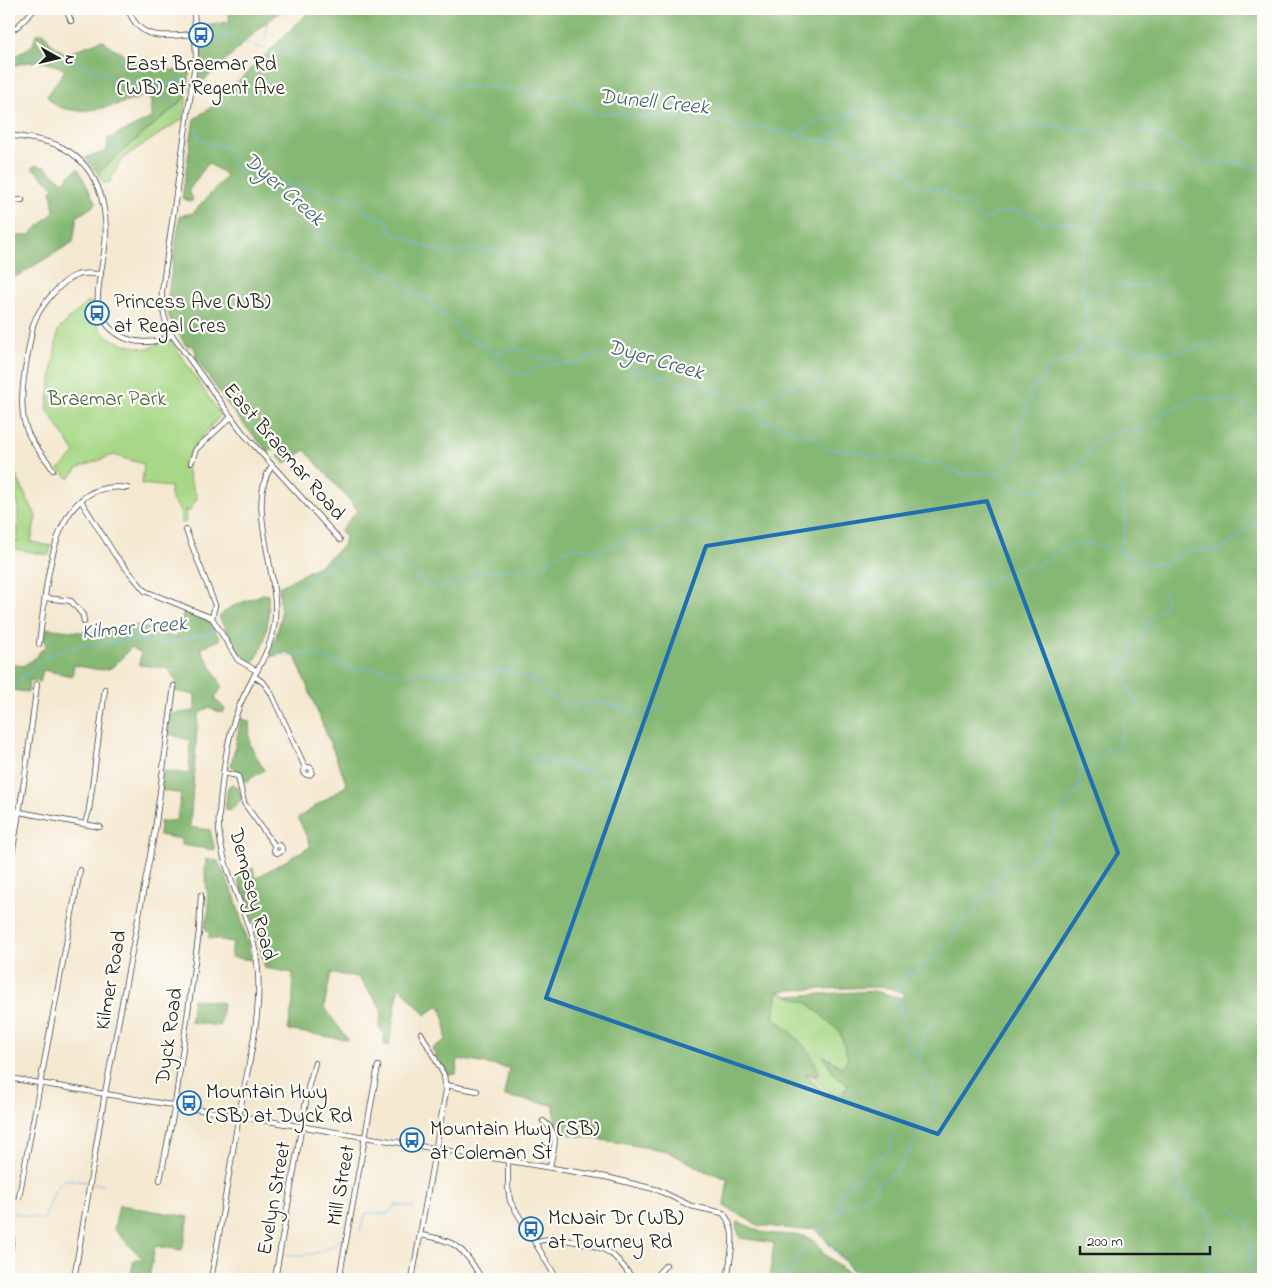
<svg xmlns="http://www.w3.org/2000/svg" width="1272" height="1288" viewBox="0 0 1272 1288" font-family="'Indie Flower',sans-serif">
<rect width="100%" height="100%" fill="#fdfcf7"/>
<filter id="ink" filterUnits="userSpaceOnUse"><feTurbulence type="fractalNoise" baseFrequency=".02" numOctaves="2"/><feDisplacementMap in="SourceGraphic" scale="10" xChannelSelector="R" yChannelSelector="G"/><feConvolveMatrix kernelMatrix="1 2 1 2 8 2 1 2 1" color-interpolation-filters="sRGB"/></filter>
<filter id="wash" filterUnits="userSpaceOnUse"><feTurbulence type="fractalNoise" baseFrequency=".0096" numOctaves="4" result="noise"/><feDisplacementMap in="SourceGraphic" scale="20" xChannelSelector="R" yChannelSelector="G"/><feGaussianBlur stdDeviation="1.12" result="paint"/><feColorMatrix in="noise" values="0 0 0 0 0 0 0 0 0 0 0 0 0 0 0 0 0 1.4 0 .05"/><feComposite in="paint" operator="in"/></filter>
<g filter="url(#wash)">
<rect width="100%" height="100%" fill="#f4e8d0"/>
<g fill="#a8d887" stroke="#627a52">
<path d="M187 96 184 118 127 155 118 165 110 182 104 183 98 174C126 146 158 123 187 96Z"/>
<path d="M87 302 93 303C94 310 95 321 99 327 109 343 132 346 149 349L165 340 171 341 221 416C211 425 188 450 187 464 187 475 193 487 197 498L189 512 185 509 186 522 182 523C181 518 180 510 177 506 171 498 168 497 171 487L142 484 144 464 113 455 78 468 69 479 59 469 75 453 47 409 58 330Z"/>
<path d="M9 461 36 516 31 542 51 546 49 555 9 548V540L18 541V504L9 481Z"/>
<path d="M778 992 808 1003 822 1014 840 1032 848 1058 842 1068 829 1058 836 1077 850 1085C847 1086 846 1089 844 1090 833 1101 820 1084 813 1076L819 1074C812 1048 791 1034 773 1016Z"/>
</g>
<g fill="#86b874" stroke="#516a48" fill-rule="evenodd">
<path d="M228 9H284L263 25 199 85 201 26 230 22Z"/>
<path d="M312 9H1263V1279H868L852 1269 815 1228 802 1230 757 1225 724 1206 728 1179 705 1171 667 1151 562 1133 555 1124 554 1105 504 1096 509 1068 458 1059 456 1074 447 1075 432 1049 446 1040 445 1021 440 1005 425 1015 399 986 389 1046 384 1045V1034L379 1028 382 1009 358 977 331 973 324 1007 348 1040 288 1030 293 1002V973L265 968 255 925 237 877 253 868 256 878 311 846 298 818 347 785 295 656 287 652 270 657 281 618 279 587 320 565 343 546 345 537 340 531 358 510 305 450 285 464 278 456 283 451 280 447 268 452 233 412 195 357 196 351 192 345 186 346 169 317 167 302 180 216 193 213 226 177 224 173 208 163 189 190 193 200 191 202 182 198 194 119 213 106ZM874 987 890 988 904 993 902 998 874 991 788 996 808 1003 840 1032 848 1058 842 1068 823 1055 836 1077 849 1085 842 1095C824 1097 818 1086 806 1073L813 1076 819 1073C812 1048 791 1034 773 1016L778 992 789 990Z"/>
<path d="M45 33 50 43 66 54 102 40C126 58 159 74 190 70L187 96C158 123 126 146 98 174L85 158 107 151 108 139 153 117 150 108 153 102 145 96C121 104 63 124 47 96L65 70C48 60 26 59 9 68V60L33 45 36 34Z"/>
<path d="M36 165 45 167 63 182 78 168 96 204 77 217 73 242 9 281V237L29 235 54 212 51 191 54 187 32 168Z"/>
<path d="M263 594 268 595C269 618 268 643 253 663L247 662 241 657 219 617 229 608Z"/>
<path d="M185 608 209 622 220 639 201 649 222 686 215 699 225 709 223 713 208 708 201 712 198 717 190 827 210 830 215 850 181 845V839L159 835 160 822 177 820 181 794 160 790 163 771 189 774 190 740 168 734 170 714 195 711V695L174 691 176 680 167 668 139 665 141 653 131 647C108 675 110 672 74 665L72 676 43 670 40 682 29 680 28 692 10 690 9 694V664L23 666 37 657 40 651 45 648 46 643 42 639 43 628 90 633 138 625 176 638Z"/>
<path d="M241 719 249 721 250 745 264 770 246 782 240 773 231 766Z"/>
<path d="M232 784 238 787 242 799 230 811 225 810 228 787Z"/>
<path d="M206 859 218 861 235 897 252 960 231 957 233 942 209 938V933L205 928 209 908 205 873Z"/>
<path d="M193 999 223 1003 220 1026 190 1022Z"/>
<path d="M119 1205 189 1217 182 1250 155 1246 149 1279H130L134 1259 145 1261 114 1230Z"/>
<path d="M737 1222C748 1224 756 1232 767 1233 786 1237 814 1229 822 1252L855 1279H769L774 1243 740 1238 736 1226Z"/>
</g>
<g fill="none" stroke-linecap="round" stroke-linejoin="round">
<g stroke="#77b8ec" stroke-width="1">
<path d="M354 9H365"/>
<path d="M404 9 413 12 425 13"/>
<path d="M426 14 428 15"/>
<path d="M265 41 268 19 284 9"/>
<path d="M204 50 213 43 233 35 249 44 284 55 295 51 313 55 340 51 346 55 356 53 367 61 370 68C388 66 405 78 423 73L431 80 454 87 486 85 518 91H533L550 96 563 95 597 114 624 113 632 117 666 115 688 119 711 120 725 122 738 128 762 127 779 133 787 131 808 139 828 141 834 139 900 167 919 187 944 191 958 203H969L975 214 983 219 990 218 1000 212 1011 210 1031 215 1045 224 1064 222 1076 226 1091 224"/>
<path d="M9 65C41 44 76 62 107 76 113 78 118 83 125 84 143 87 168 86 186 79"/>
<path d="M256 80 273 82"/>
<path d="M149 85 182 114"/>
<path d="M381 100 414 106 447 124"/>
<path d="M194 127 198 131 199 141 222 146 231 156 236 170 246 176 256 178 280 203 300 215 316 231 318 237 345 255H356L369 266 391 275 407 289 429 300 437 312 450 317 462 335 481 343 496 355 498 361 519 374H527L539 366 558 363 577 364 591 356 602 354 622 360 630 368 638 371 664 376 675 382 705 386 727 395 741 406 756 411 761 423C773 419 782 428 793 432 801 434 813 434 819 440 822 442 824 446 827 449L863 452 872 458C891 454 906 461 925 463 929 464 932 461 936 463 942 465 962 475 969 474 978 472 988 471 998 475 1004 477 1006 481 1009 485L1021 488 1027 492 1044 489 1059 476 1067 474 1079 466 1092 447 1103 439"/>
<path d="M1134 130C1162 135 1180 139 1198 162H1232L1256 168H1263"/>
<path d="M797 134 818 121 831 119 866 107 877 108 906 118 954 124 980 133 990 128 1019 130 1044 125 1075 129 1083 128 1105 133 1122 134"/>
<path d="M823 140 840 128 858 110"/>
<path d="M271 193 278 185C296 185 317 189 333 198L338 195 348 197 350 200 359 202 365 213 372 214 375 218 381 217 388 222 391 234 407 237 416 244 438 250 444 253 447 250 459 254 465 250 478 249 485 251 492 248 497 255 501 250H508L514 253 523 249 532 255 555 243"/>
<path d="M1097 225 1103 194 1114 178 1173 193"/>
<path d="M1096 229 1082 252 1081 263 1089 345 1103 342 1121 343 1138 351 1152 349 1167 354 1225 341"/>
<path d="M1085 292 1099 294 1112 283 1140 287 1162 281"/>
<path d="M494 352C513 352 518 343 534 357L561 358"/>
<path d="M751 409C763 405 771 394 782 390 795 385 812 380 825 385"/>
<path d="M1109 439 1110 436 1119 431 1143 432 1153 421H1160L1165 412 1190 402 1197 397 1229 403 1238 401 1250 410 1263 414"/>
<path d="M1116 471C1123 491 1132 531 1118 549"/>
<path d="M996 474C1013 466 1025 449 1018 430L1032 395 1031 388 1043 384 1045 369 1074 358 1082 347"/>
<path d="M1116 550 1143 563 1168 564 1186 551 1220 550 1256 524 1263 522"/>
<path d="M283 611 313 576 321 571 337 562 348 563 363 557H378L391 563 400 564 423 583 433 588 460 582 475 573 536 568 544 566 562 551 576 547 599 551 615 545 636 533 655 532 677 519 719 531 744 551 776 564 780 571 789 574 808 590 822 595 849 592 870 580H890L897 576 919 579 929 575 953 580 963 585H988L1012 568 1035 567 1066 546 1082 545 1087 543 1107 548"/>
<path d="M234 632H248L255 627 261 626"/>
<path d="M251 633 256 643"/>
<path d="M273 652 291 657 306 653 332 660 352 669H381L401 676 420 672 437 675 456 672 475 675 507 670 538 682 545 694 560 702 575 705 603 702 633 713 663 707"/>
<path d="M1115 659 1128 681 1129 688 1136 700 1137 705"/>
<path d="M1120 666 1132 657 1134 646C1145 640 1142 631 1148 622 1152 614 1159 611 1166 605L1164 591"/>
<path d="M9 690 38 663 56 652 73 647 127 640 167 643 215 631"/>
<path d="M514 750 535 760 548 757 555 764H566L573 769 589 772 615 790"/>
<path d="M920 1060 924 1034 932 1024"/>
<path d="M1176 1160 1182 1187 1193 1203 1207 1211 1212 1228 1207 1240 1208 1259"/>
<path d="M94 1184 103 1185"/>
<path d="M1232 1207 1248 1225V1235"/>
<path d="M839 1211V1202L848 1182 860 1178 879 1157 885 1154 889 1150 893 1135"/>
<path d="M9 1212 44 1220 56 1188 65 1179 87 1182"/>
<path d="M819 1230 829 1246 853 1271"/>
<path d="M360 1231 366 1213 388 1214 396 1205 415 1208"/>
<path d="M818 1231 826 1228 839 1211 872 1193 880 1182 899 1169 918 1135 928 1125 935 1105 932 1084 921 1067 918 1056 908 1045 907 1030 897 1001 898 987 909 973 920 969 950 942 962 920 972 916 980 900 991 892 999 875 1014 865H1025L1043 849 1055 828 1056 819 1080 787V761L1100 756 1104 751 1117 749C1124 736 1122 717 1129 709"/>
<path d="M1250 1241 1249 1258 1257 1279"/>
<path d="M283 1255C302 1258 327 1253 342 1239"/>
<path d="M1209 1264 1210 1279"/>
<path d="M137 1277 138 1279"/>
<path d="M779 1279 794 1266 805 1243"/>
</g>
</g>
</g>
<g filter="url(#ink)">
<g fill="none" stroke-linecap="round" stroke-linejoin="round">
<g stroke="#3c3b37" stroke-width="6">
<g id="minor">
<path d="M66 9 71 21"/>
<path d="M128 9C141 44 166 35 197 34"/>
<path d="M194 9 196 57 162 291C161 306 164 321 172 335L243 433 340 540"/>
<path d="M9 32 18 26 35 9"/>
<path d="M9 135C25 138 42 139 57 145 98 163 109 206 105 247 103 263 96 289 98 304 104 339 143 351 172 335"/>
<path d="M9 201 22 200"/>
<path d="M191 463 196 449 231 417"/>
<path d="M53 470C46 458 35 448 29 435 14 406 28 356 33 325 38 309 61 280 77 275 85 272 93 274 101 274"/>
<path d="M81 501 115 555 145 591 212 618 238 660 257 671"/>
<path d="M186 530 215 605 212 618"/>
<path d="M46 598 71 601 83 615 84 622"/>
<path d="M39 644C47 591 48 476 127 488"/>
<path d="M254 676 264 683 271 693 305 767"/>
<circle cx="308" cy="771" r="4"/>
<path d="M224 773 238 776 244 803 275 846"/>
<path d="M9 810 100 827"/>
<path d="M85 824 89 810 105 689"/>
<circle cx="278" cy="849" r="4"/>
<path d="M9 873 25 776 37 684"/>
<path d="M9 1078 606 1177 658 1190 691 1206 723 1213C739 1232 730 1253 728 1275"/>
<path d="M446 1085 477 1091"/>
<path d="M543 1121C562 1135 553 1147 550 1167"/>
<path d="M508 1160V1187L510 1201 557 1279"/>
<path d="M160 1180 175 1105 199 932 201 895"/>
<path d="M19 1197 80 870"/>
<path d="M420 1235C457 1240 463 1248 482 1279"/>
<path d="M9 1239H12L9 1256"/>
<path d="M535 1243C548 1234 597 1244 610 1253 620 1260 626 1270 633 1279"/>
<path d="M74 1279 105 1093 155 830 174 686"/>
<path d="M211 1279C222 1221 230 1163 241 1105 249 1061 261 1017 258 972 255 916 215 868 219 814 222 779 226 739 239 707 251 677 273 651 275 618 279 573 245 502 272 466"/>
<path d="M275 1279 309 1084 315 1063"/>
<path d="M339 1279 378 1066"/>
<path d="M412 1279 446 1091 444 1075 421 1033"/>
<path d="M653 1279 666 1265"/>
</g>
</g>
<use href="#minor" stroke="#fff" stroke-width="4.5"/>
</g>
</g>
<path fill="none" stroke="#1f6fb2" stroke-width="4" stroke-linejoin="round" d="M987 501 1118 853 938 1134 546 998 706 546Z"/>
<defs>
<g id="bus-ring" transform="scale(1.25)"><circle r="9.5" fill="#fdfcf7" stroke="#1f6fb2" stroke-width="1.5"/><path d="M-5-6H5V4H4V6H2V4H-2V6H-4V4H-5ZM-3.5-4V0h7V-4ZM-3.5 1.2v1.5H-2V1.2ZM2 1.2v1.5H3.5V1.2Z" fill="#1f6fb2"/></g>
</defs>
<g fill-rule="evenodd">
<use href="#bus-ring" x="201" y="35"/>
<use href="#bus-ring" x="97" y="313"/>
<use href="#bus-ring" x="189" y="1103"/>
<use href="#bus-ring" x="412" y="1140"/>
<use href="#bus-ring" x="531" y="1229"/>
</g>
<g text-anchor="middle" stroke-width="4.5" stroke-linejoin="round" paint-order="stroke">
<g font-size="21" fill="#1c1c1c" stroke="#fdfcf7" text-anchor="start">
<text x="201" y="70" text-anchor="middle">East Braemar Rd<tspan x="201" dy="24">(WB) at Regent Ave</tspan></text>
<text x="114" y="308">Princess Ave (NB)<tspan x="114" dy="24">at Regal Cres</tspan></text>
<text x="206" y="1098">Mountain Hwy<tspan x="206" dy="24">(SB) at Dyck Rd</tspan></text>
<text x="430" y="1135">Mountain Hwy (SB)<tspan x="430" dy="24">at Coleman St</tspan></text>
<text x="548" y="1224">McNair Dr (WB)<tspan x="548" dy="24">at Tourney Rd</tspan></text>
</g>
<g font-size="21" fill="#4d5e41" stroke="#fdfcf7">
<text x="107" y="405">Braemar Park</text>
</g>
<g font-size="21" fill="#1c1c1c" stroke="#fdfcf7">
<text transform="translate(285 451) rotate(49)" y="7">East Braemar Road</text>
<text transform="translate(254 894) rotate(75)" y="7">Dempsey Road</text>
<text transform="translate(110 980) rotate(-80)" y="7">Kilmer Road</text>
<text transform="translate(168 1036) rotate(-82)" y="7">Dyck Road</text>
<text transform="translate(340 1185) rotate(-80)" y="7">Mill Street</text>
<text transform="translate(273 1198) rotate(-80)" y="7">Evelyn Street</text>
</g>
<g font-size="22" font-style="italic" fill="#405a6f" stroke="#fdfcf7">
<text transform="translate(654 100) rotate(6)" y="8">Dunell Creek</text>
<text transform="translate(285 188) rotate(41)" y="8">Dyer Creek</text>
<text transform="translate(656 358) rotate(16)" y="8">Dyer Creek</text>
<text transform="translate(134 626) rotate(-5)" y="8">Kilmer Creek</text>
</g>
</g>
<rect width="1272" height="1288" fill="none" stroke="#fdfcf7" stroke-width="30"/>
<g transform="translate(58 58) rotate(98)" stroke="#fdfcf7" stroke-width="4" paint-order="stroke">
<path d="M0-4L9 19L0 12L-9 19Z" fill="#1c1c1c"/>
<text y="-8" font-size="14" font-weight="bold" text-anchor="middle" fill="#1c1c1c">N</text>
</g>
<path d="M1080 1246v8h130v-8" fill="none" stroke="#1c1c1c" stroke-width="2.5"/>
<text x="1087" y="1246" font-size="15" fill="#1c1c1c" stroke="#fdfcf7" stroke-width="4" paint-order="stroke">200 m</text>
</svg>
